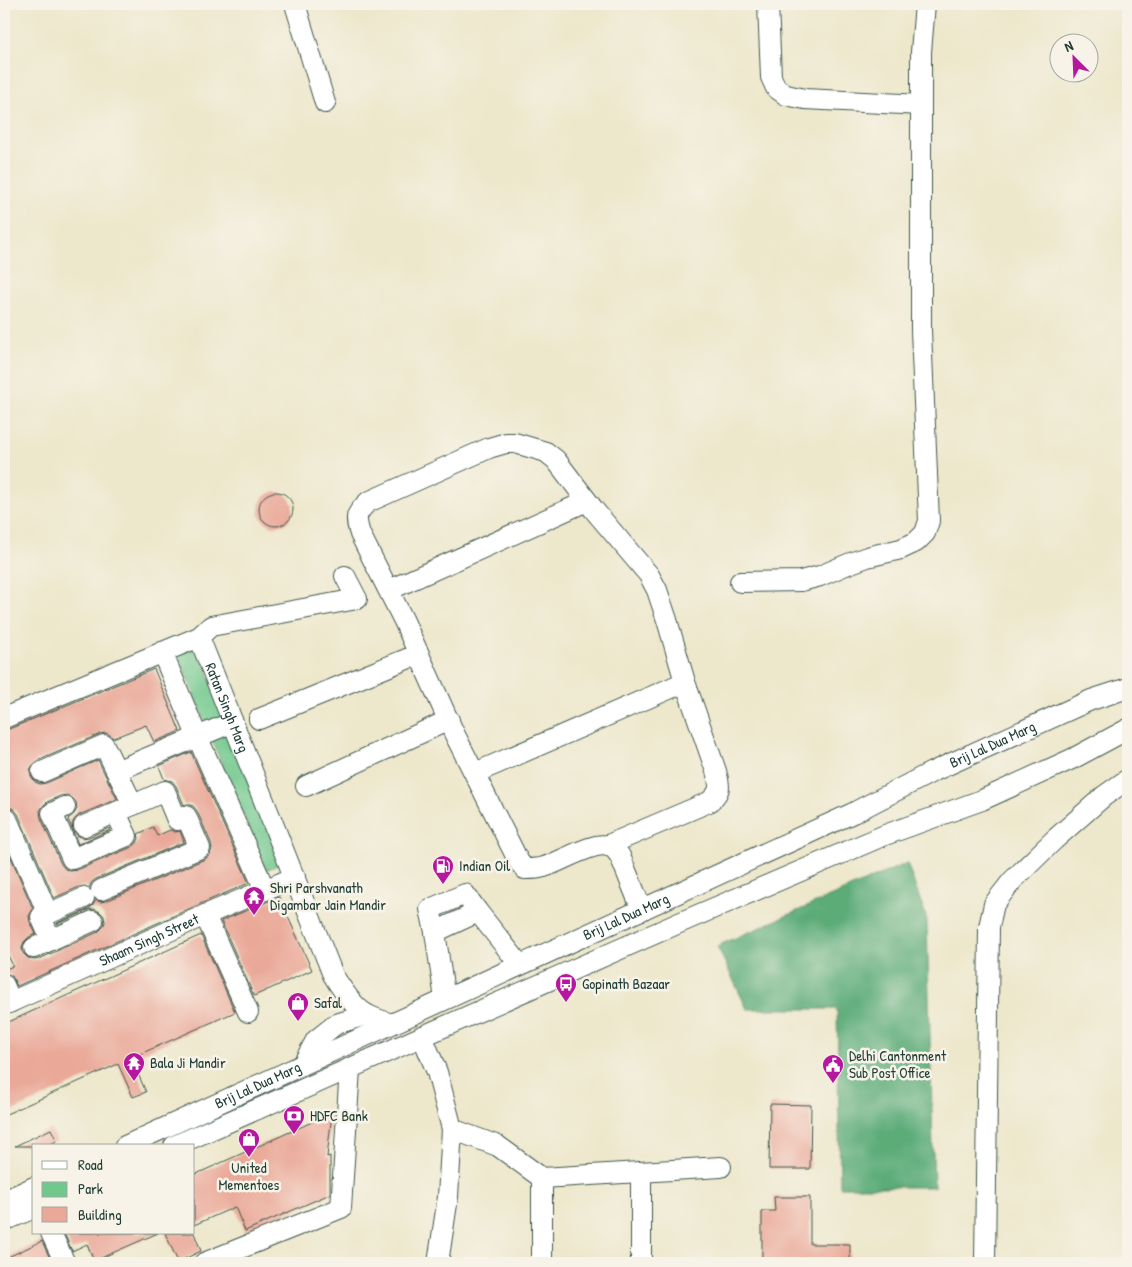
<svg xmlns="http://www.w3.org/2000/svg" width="1132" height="1267" viewBox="0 0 1132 1267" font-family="'Patrick Hand',sans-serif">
<rect width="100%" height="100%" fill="#f7f3e8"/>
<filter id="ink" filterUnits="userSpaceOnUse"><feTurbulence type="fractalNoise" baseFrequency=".02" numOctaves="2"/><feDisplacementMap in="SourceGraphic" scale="10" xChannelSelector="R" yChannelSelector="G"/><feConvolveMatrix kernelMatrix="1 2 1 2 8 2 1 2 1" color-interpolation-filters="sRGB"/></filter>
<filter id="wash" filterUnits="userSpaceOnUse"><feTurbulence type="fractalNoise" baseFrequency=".0096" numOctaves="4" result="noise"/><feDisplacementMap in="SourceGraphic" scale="20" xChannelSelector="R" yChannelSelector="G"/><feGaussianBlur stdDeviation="1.12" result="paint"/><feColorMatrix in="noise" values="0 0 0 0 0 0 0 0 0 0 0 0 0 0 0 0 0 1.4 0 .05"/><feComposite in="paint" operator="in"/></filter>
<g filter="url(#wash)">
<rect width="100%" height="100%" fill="#ede7cb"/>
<g fill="#70c88d" stroke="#488260">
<path d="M197 647 225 717 206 724 178 654Z"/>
<path d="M229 733 282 863 266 870 212 740Z"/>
</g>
<path fill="#5cac78" stroke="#3e7456" d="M907 863 927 919 934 1187H840L837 1009H747L717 946Z"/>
<g id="blocks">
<g fill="#eaa898">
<circle cx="276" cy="509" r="17"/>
<path d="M154 669 180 731 154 742 146 725 113 738 110 735 106 733 100 734 37 761 33 765 30 770 31 776 35 782 40 784 46 783 98 760 117 799 79 815 75 819 72 824 73 830 77 835 82 838 89 837 109 828 110 830 78 844 68 819 74 814 77 809 76 802 72 798 67 795 60 796 47 802 43 806 40 811 41 818 61 864 65 869 71 871 77 870 132 847 137 843 139 838 138 834 153 827 157 836 170 830 175 832 180 831 184 842 96 879 92 882 89 888 85 886 79 887 54 898 18 814 14 809 9 807 4 808V730L9 729Z"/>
<path d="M191 752 249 883 200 904 17 986 12 976 6 973 4 970 13 966 4 947V841L33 909 29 916 30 922 36 934 29 937 24 942 22 948 23 953 28 958 34 960 39 959 98 932 103 927 105 922 104 916 100 912 94 909 88 910 57 924V923L89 909 93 905 96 900 100 902 106 901 205 859 210 855 212 849 211 843 197 811 193 806 188 804 184 805 176 786 172 781 164 779 159 766Z"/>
<path d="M279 897 312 970 254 996 221 921Z"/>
<path d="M201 935 235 1012 131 1058 146 1092 133 1097 118 1064 4 1115V1024Z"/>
<path d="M770 1104 811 1105 810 1169H769Z"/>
<path d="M332 1113 327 1157 330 1156V1194L245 1231 235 1207 194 1225V1175Z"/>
<path d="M51 1129 57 1141 46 1146H15Z"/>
<path d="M774 1197H810V1244H850V1263H762V1211H775Z"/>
<path d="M64 1233H158L94 1261 87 1244 72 1251Z"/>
<path d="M165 1233H194L201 1251 178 1262Z"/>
<path d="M42 1241 52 1263H4V1259Z"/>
</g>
</g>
</g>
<g filter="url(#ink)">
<use href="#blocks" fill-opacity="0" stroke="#3e564b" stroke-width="1"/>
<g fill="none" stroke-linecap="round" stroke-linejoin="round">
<g stroke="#3e564b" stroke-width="22">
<g id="minor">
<path d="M295 4 325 103"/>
<path d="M768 4 771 77 776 88 786 95 805 99 921 105"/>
<path d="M740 582 801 581 820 576 848 564 867 557 901 549 916 542 925 533 929 521 921 330V52L925 4"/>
<path d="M389 590 587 501"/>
<path id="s1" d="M199 637 333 975C341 988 355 1009 368 1015 375 1019 384 1021 391 1024"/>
<path d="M162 652 197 736 265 890"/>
<path d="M4 718 199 637 211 626 357 599 345 576"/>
<path d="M259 719 419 654"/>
<path d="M116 771 233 722"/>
<path d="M42 772 104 745 133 805 84 826"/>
<path d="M475 773 685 682"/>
<path d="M306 786 449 720"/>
<path d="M65 807 52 813 72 859 127 836 116 813"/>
<path d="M7 819 48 914"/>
<path d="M608 845 709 802C722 791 720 786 716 771L685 682 667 620 657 590 649 575 594 510 556 460 546 452 515 443H506L489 448 368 502C355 514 355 517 360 534L404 621 454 733 519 862 525 869C532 869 538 869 544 867 561 862 593 841 608 846 614 847 617 852 620 856L642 910"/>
<path d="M101 890 200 848 186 816 177 820 165 791 133 805"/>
<path d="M84 898 41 917 51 940 93 921"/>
<path d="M205 915 248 1012"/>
<path d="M435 932 430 909 465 894 478 912"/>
<path d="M34 948 51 940"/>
<path d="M4 985 11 1002"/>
<path d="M445 999 435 932 478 912 520 965"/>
<path id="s2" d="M4 1005 205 915 295 877"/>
<path d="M422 1036 437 1072 452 1129 498 1146 542 1178 721 1167"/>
<path d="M303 1064 316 1040 336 1024 366 1015"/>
<path id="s3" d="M125 1146 853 813 932 772 1091 700 1128 688"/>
<path d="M174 1146 679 923 885 835 982 800 1074 758 1128 729"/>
<path d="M542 1178V1263"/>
<path d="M4 1201 34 1187"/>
<path d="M4 1221 34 1208"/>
<path d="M51 1233 65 1263"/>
<path d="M204 1263 341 1208 350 1068"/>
<path d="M438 1263 448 1197 452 1129"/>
<path d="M641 1263V1173"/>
<path d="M985 1263 989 927 994 904 1012 881 1054 840 1104 796 1128 779"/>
</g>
</g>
<use href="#minor" stroke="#fff" stroke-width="20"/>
</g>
</g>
<defs>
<g id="fuel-pin" transform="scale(1.125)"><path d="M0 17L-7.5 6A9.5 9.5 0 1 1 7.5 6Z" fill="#b5179e" stroke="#f7f3e8"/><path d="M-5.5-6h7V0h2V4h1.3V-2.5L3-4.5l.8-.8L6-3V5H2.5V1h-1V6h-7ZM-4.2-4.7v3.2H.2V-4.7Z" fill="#fff"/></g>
<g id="temple-pin" transform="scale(1.125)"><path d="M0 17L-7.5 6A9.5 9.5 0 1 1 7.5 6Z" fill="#b5179e" stroke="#f7f3e8"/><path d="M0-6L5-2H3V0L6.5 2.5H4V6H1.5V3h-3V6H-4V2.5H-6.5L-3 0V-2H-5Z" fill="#fff"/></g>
<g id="bus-pin" transform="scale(1.125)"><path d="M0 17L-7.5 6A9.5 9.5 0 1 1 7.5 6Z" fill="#b5179e" stroke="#f7f3e8"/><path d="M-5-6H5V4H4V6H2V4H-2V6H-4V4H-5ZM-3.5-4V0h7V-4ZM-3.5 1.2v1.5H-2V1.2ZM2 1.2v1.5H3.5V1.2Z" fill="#fff"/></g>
<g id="shop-pin" transform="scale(1.125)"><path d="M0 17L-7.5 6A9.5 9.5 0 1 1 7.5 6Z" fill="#b5179e" stroke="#f7f3e8"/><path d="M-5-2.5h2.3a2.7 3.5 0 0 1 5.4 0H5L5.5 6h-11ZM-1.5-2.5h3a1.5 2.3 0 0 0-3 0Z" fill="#fff"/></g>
<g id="civic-pin" transform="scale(1.125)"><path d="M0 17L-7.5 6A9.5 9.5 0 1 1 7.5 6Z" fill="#b5179e" stroke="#f7f3e8"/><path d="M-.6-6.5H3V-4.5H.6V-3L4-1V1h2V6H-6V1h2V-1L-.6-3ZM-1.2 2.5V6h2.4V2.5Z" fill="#fff"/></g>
<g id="bank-pin" transform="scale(1.125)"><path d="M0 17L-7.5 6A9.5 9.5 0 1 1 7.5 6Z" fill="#b5179e" stroke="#f7f3e8"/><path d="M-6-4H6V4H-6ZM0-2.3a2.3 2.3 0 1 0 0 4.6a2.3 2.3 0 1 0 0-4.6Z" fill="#fff"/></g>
</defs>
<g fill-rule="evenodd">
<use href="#fuel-pin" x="443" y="866"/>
<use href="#temple-pin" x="254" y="897"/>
<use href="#bus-pin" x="566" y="984"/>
<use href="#shop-pin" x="298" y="1003"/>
<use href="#temple-pin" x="134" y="1063"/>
<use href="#civic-pin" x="833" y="1065"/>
<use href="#bank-pin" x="294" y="1116"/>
<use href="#shop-pin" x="249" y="1139"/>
</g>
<g text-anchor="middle" stroke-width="5" stroke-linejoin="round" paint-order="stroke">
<g font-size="15" fill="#1f3d34" stroke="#f7f3e8">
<text dy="5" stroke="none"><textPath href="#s1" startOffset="76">Ratan Singh Marg</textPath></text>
<text dy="5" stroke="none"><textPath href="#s3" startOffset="956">Brij Lal Dua Marg</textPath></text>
<text dy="5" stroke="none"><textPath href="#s3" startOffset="551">Brij Lal Dua Marg</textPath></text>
<text dy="5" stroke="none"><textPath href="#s2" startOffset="159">Shaam Singh Street</textPath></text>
<text dy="5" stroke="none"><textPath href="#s3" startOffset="146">Brij Lal Dua Marg</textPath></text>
</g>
<g font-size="15" fill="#1f3d34" stroke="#f7f3e8" text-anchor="start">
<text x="459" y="871">Indian Oil</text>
<text x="270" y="893">Shri Parshvanath<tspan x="270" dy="17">Digambar Jain Mandir</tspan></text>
<text x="582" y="989">Gopinath Bazaar</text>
<text x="314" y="1008">Safal</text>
<text x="849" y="1061">Delhi Cantonment<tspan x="849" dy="17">Sub Post Office</tspan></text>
<text x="150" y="1068">Bala Ji Mandir</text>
<text x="310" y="1121">HDFC Bank</text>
<text x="249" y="1173" text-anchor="middle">United<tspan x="249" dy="17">Mementoes</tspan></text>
</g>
</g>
<rect width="1132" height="1267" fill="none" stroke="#f7f3e8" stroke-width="20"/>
<rect x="32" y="1144" width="162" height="90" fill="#f7f3e8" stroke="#a1aaa0"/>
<rect x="42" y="1161" width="25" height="8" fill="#ffffff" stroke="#a1aaa0"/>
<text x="78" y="1170" font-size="15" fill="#1f3d34">Road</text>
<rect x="42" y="1182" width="25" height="15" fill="#70c88d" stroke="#a1aaa0"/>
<text x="78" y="1194" font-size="15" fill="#1f3d34">Park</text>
<rect x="42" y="1207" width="25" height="15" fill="#eaa898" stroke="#a1aaa0"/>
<text x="78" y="1220" font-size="15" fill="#1f3d34">Building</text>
<g transform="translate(1074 58) rotate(336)"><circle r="24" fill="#f7f3e8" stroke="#a1aaa0"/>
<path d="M0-4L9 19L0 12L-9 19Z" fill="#b5179e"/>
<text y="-8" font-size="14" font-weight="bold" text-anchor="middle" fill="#1f3d34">N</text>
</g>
</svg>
